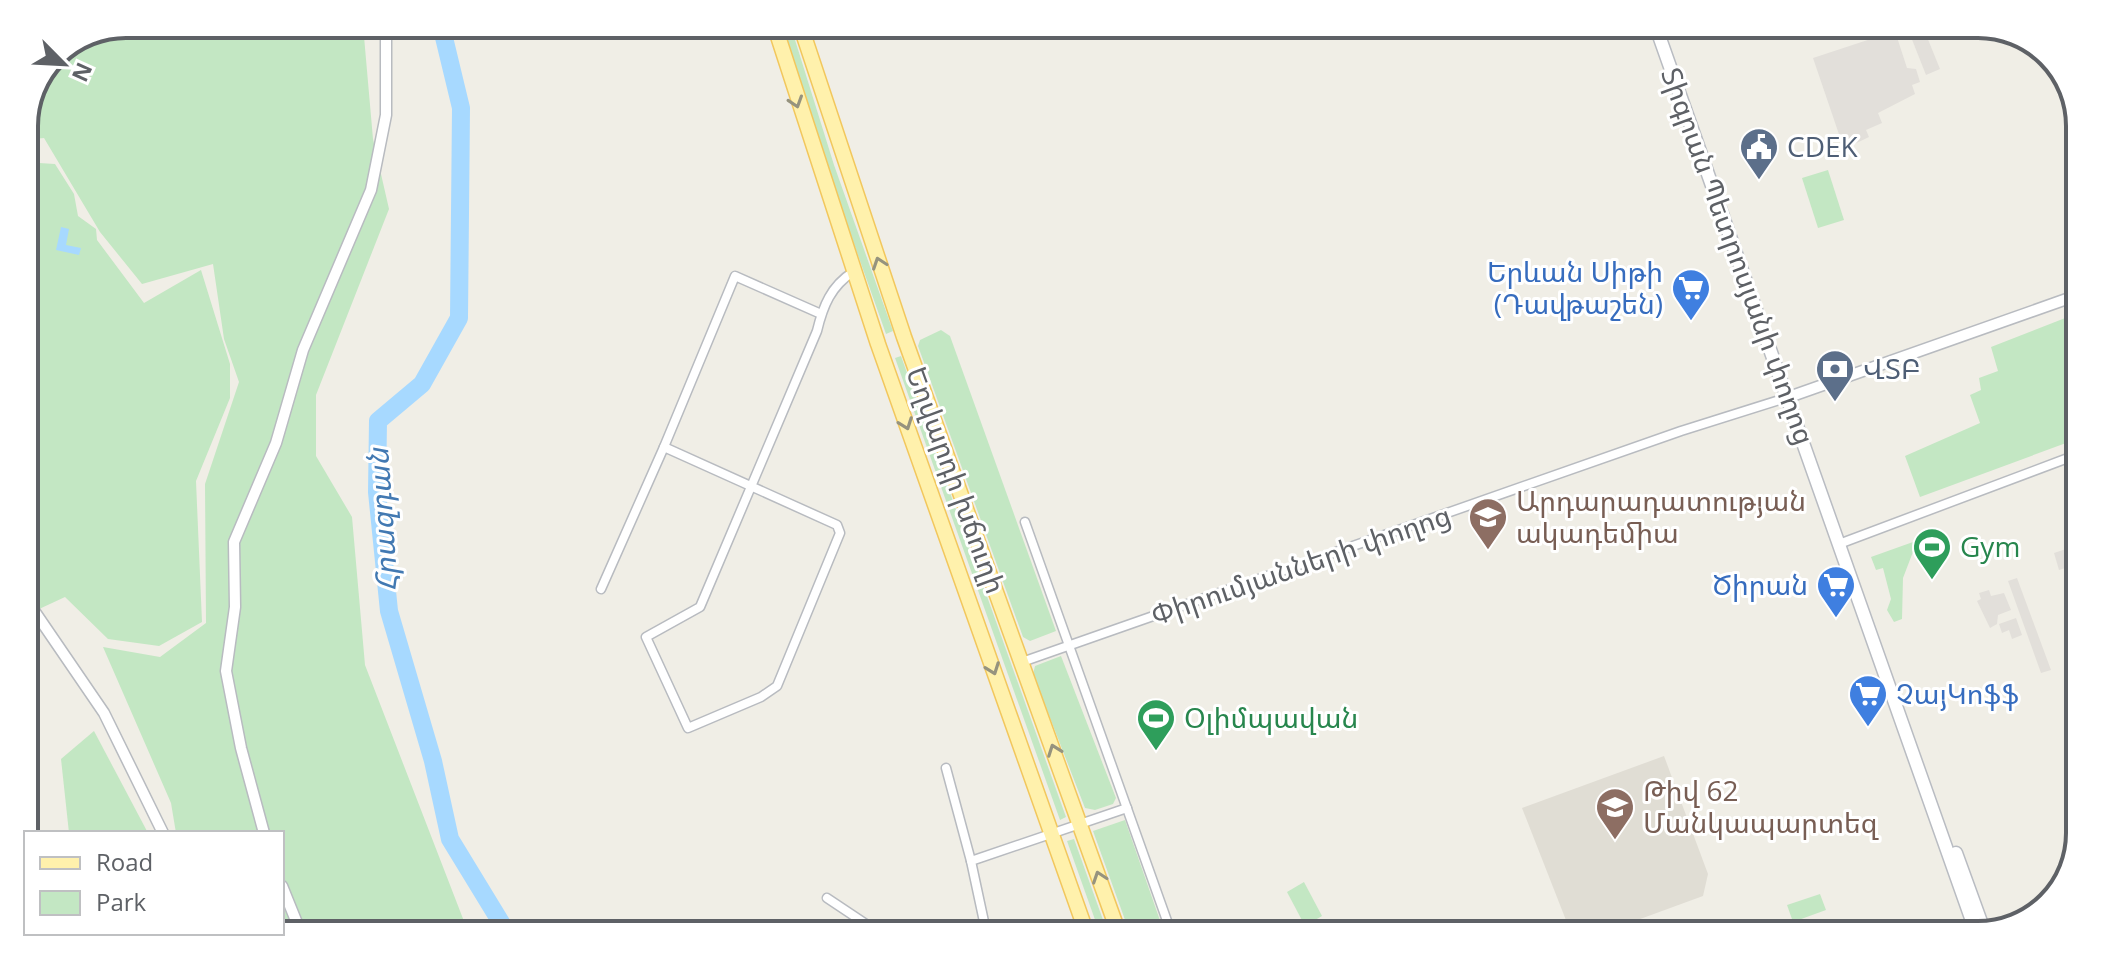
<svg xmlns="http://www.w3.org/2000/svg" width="2104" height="959" viewBox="0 0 2104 959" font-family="'Open Sans','Noto Sans Armenian',sans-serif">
<rect width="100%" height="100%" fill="#f0eee6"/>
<g fill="#e2dfda">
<path d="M1895 31 1907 68 1916 69 1920 82 1912 85 1915 94 1878 113 1882 123 1866 130 1869 137 1844 149 1813 58Z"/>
<path d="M1925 32 1940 69 1926 75 1911 37Z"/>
<path d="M2075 546V565L2059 570 2054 553Z"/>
<path d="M2017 578 2051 670 2041 673 2008 581Z"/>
<path d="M1989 590 1991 596 2004 593 2011 610 1998 615 1997 624 1990 628 1977 601 1981 599 1979 593Z"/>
<path d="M2016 618 2022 635 2012 639 2009 630 2002 633 1999 624Z"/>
</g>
<path fill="#e0ddd4" d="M1664 756 1708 874 1703 896 1602 933H1571L1522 808Z"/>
<g fill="#c3e7c3">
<path d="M126 24 363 25 373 139 389 209 316 395V456L352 517 365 665 467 929 282 928V833H176L171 803 103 647 160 657 206 623 205 484 239 382 224 339 213 264 142 284 100 232 44 138 24 140V120L54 54Z"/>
<path d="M782 27H791L834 165 893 331 886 334 827 168Z"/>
<path d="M24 158 33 172 39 163 55 164 74 194 78 216 96 229 97 240 144 303 201 270 230 364V398L196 481 202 622 159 646 108 639 65 597 37 610 24 589Z"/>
<path d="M1828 170 1844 220 1818 228 1802 178Z"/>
<path d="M2078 313 2077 439 1920 497 1905 456 1980 423 1970 395 1981 390 1979 378 1998 371 1991 347Z"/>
<path d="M941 330 950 336 1056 631 1030 641 1023 637 918 346 920 340Z"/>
<path d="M901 356 1066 817 1060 820 895 358Z"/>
<path d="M1913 542 1916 544 1903 578 1902 619 1894 622 1887 610 1891 599 1883 568 1876 570 1871 557Z"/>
<path d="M1061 656 1116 798 1113 804 1095 810 1085 808 1033 674 1035 666Z"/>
<path d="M94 731 148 833H69L61 759Z"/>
<path d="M1125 820 1164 932 1129 931 1093 831Z"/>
<path d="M1074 839 1107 931H1099L1067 841Z"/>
<path d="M1304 882 1322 916 1305 926 1287 892Z"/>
<path d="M1820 894 1826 910 1793 922 1787 905Z"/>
</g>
<path fill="#a7d9ff" d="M61 227 69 229 66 245 81 248 79 255 56 250Z"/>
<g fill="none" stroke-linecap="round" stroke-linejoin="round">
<path stroke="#a7d9ff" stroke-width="18" d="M441 25 461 108 459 318 422 384 378 421 377 492 389 611 433 761 450 839 505 929"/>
<g stroke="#b8bbc0" stroke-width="11">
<g id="minor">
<path d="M664 447 735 276 821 314"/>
<path d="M1025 522 1171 932"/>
<path d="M1839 544 2076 455"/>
<path d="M601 589 664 447 837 525 840 533 777 686 761 697 688 728 646 637 700 607 817 331C823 306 831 286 853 272"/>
<path d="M1022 662 1681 431 1789 397"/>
<path d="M946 768 971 861"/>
<path d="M827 898 875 930"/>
<path d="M986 931 971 861 1127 808"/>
</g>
</g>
<g stroke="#b8bbc0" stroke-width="13">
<g id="tertiary">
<path d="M1789 397 2078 295"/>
<path d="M24 596 104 713 163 833"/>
<path d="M264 833 241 748 226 671 235 607 234 542 276 443 303 350 371 190 386 115V25"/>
<path d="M282 886 299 928"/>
</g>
</g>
<g stroke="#b9bcc2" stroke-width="15">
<g id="secondary">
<path d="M1657 30 1977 935"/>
<path d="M1956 853 1985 933"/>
</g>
</g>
<g stroke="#f2c75d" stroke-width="17">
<g id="primary">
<path d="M775 27 878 344 1086 931"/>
<path d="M801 27 904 337 1118 931"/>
</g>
</g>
<use href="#minor" stroke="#fff" stroke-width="8"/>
<use href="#tertiary" stroke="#fff" stroke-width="10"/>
<use href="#secondary" stroke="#fff" stroke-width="12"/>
<use href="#primary" stroke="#fff1ac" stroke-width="14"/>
</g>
<defs><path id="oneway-chevron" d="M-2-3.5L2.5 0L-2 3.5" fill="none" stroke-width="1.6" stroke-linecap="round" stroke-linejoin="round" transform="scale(2)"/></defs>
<g stroke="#96937e">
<use href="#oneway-chevron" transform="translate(796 102) rotate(72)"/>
<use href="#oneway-chevron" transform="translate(879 263) rotate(-109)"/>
<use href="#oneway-chevron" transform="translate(906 424) rotate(70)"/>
<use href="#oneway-chevron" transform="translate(993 669) rotate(70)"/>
<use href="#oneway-chevron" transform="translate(1054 750) rotate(-110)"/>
<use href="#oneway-chevron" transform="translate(1099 877) rotate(-109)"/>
</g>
<defs>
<g id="civic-pin" transform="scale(2)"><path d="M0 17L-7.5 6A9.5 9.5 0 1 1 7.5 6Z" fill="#5c6f8a" stroke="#fff"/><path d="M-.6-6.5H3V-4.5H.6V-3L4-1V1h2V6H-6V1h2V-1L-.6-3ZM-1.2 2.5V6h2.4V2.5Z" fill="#fff"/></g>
<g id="supermarket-pin" transform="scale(2)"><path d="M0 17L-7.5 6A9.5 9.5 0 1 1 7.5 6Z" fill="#3f7fe0" stroke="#fff"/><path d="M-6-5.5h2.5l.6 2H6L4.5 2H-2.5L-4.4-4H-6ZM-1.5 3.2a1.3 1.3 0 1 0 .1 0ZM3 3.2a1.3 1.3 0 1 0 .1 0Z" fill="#fff"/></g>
<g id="bank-pin" transform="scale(2)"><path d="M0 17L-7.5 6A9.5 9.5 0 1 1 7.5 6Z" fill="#5c6f8a" stroke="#fff"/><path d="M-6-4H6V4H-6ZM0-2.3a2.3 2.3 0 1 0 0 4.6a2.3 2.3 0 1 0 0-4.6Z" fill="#fff"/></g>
<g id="university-pin" transform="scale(2)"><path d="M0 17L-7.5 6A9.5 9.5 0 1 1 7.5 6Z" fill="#8d6e63" stroke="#fff"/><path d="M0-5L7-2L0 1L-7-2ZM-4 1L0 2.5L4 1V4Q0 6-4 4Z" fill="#fff"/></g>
<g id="stadium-pin" transform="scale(2)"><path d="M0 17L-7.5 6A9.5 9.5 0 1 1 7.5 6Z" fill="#2e9e5b" stroke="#fff"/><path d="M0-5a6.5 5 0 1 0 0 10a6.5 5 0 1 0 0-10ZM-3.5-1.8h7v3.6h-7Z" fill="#fff"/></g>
<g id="school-pin" transform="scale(2)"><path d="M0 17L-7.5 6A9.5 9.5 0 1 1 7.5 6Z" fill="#8d6e63" stroke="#fff"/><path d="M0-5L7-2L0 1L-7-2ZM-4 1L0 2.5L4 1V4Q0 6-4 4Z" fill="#fff"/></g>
</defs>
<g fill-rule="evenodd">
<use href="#civic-pin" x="1759" y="147"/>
<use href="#supermarket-pin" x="1691" y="288"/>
<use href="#bank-pin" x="1835" y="369"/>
<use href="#university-pin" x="1488" y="517"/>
<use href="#stadium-pin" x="1932" y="547"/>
<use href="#supermarket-pin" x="1836" y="585"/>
<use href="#supermarket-pin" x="1868" y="694"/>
<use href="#stadium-pin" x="1156" y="718"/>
<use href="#school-pin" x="1615" y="807"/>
</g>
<g text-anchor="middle" stroke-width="6" stroke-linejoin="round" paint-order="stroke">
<g font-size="28" fill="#4e5e75" stroke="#fff" text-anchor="start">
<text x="1787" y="157">CDEK</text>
<text x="1863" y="379">ՎՏԲ</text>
</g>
<g font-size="28" fill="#5e6166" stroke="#fff">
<text transform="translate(1738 256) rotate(70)" y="10">Տիգրան Պետրոսյանի փողոց</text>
<text transform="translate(956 480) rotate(70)" y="10">Եղվարդի խճուղի</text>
<text transform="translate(1301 565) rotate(-19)" y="10">Փիրումյանների փողոց</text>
</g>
<g font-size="28" fill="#366cbe" stroke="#fff" text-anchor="end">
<text x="1663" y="282">Երևան Սիթի<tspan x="1663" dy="32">(Դավթաշեն)</tspan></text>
<text x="1808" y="595">Ծիրան</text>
<text x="1896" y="704" text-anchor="start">ՉայԿոֆֆ</text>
</g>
<g font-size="28" fill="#785e54" stroke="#fff" text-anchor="start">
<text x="1516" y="511">Արդարադատության<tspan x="1516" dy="32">ակադեմիա</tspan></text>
<text x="1643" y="801">Թիվ 62<tspan x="1643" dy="32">Մանկապարտեզ</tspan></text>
</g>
<g font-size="28" fill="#27864d" stroke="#fff" text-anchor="start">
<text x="1960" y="557">Gym</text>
<text x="1184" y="728">Օլիմպավան</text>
</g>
<g font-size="30" font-style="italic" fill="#4279b2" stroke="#fff">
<text transform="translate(383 520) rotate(-94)" y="10">Հրազդան</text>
</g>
</g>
<path d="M0 0H2104V959H0ZM126 38H1978A88 88 0 0 1 2066 126V833A88 88 0 0 1 1978 921H126A88 88 0 0 1 38 833V126A88 88 0 0 1 126 38Z" fill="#fff" fill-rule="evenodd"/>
<path fill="none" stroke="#5e6166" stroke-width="4" d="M126 38H1978A88 88 0 0 1 2066 126V833A88 88 0 0 1 1978 921H126A88 88 0 0 1 38 833V126A88 88 0 0 1 126 38Z"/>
<rect x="24" y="831" width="260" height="104" fill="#ffffff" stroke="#bfc0c2" stroke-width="2"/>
<rect x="40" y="857" width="40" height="12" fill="#fff1ac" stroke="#bfc0c2" stroke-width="2"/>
<text x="96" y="871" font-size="24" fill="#5e6166">Road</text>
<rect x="40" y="891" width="40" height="24" fill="#c3e7c3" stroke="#bfc0c2" stroke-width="2"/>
<text x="96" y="911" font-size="24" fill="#5e6166">Park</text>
<g transform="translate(64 64) rotate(114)" stroke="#ffffff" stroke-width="6" paint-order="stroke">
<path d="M0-6L14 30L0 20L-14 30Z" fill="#5e6166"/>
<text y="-12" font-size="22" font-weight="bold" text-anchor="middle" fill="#5e6166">N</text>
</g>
</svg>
